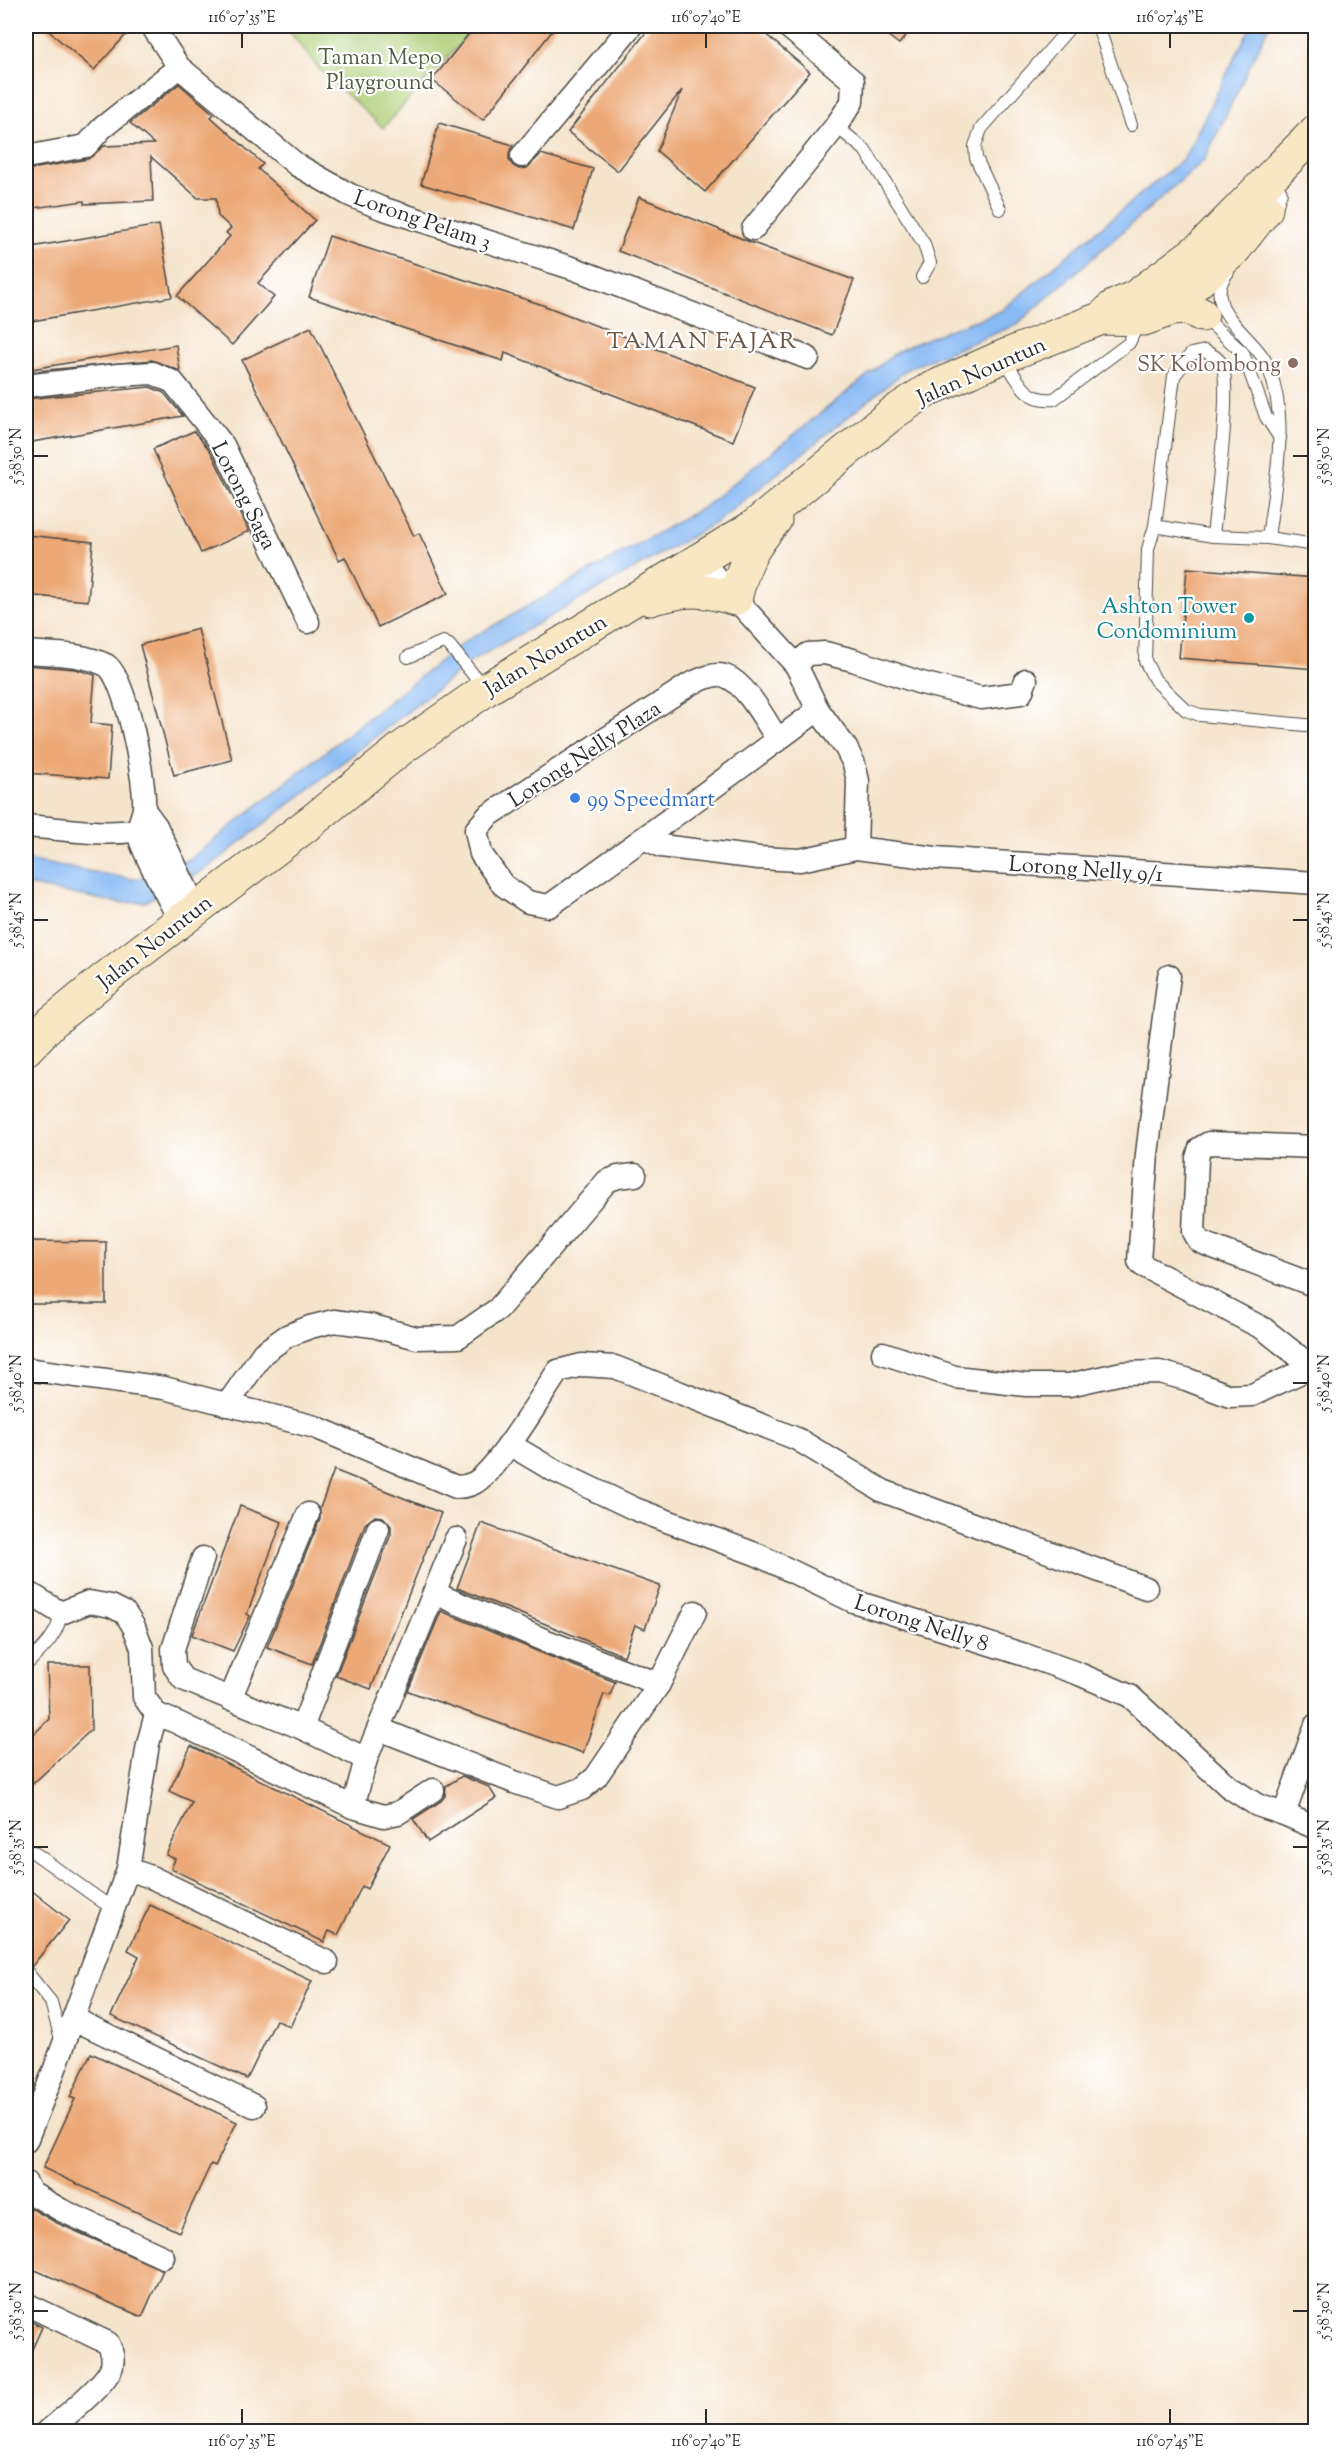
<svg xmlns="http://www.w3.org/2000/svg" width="1341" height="2457" viewBox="0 0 1341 2457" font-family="'Sorts Mill Goudy',serif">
<rect width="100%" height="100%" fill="#fff"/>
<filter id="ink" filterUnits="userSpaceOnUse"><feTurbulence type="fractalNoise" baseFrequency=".0167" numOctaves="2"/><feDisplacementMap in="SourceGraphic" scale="12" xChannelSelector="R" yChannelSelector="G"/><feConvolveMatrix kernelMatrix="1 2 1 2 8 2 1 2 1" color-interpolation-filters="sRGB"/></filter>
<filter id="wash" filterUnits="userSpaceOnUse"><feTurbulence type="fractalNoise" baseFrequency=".008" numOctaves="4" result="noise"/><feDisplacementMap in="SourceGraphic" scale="24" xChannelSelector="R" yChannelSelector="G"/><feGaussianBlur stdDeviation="1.35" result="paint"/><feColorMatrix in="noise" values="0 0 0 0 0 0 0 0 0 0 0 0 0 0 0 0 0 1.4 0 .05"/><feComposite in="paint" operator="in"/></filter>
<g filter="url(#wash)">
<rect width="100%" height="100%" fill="#f5e4cc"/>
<path fill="#adcd75" stroke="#6c7c50" stroke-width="1.5" d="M285 26H476L383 128 320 70Z"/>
<path fill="#88baf5" stroke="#5a7290" stroke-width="1.5" d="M1251 26H1269L1204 160 1016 325 909 368 717 522 475 659 209 867 145 902 119 903 26 885V860L132 879 141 878 190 859 464 642 704 507 898 351 935 335 1001 311 1184 158Z"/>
<g id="blocks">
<g fill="#eca876">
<path d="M43 26H134L94 70Z"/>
<path d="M475 26H556L483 120 432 80Z"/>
<path d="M651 26H756L810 72 705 192 657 151 682 90 618 171 568 132Z"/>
<path d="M875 26H914L899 44Z"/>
<path d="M179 84 214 114 211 117 263 164 258 169 315 220 258 283 274 297 232 345 177 296 230 236 226 233 231 228 218 216 216 198H198L151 157 153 201 84 204V201L26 209V170L88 159 104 146 154 144 130 123Z"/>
<path d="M439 123 513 145 509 153V160L513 166 519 169 527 168 541 154 593 169 574 230 421 184Z"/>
<path d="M639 197 750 242 854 280 832 335 618 251Z"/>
<path d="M159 225 172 297 26 322V248Z"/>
<path d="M329 236 540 304 755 387 733 441 505 353 503 361 309 297Z"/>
<path d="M311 327 414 536 419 533 448 594 378 627 345 557 339 560 242 360Z"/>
<path d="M176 345 180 371 152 360 26 372V370Z"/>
<path d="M150 387 164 393 183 416 26 443V399Z"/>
<path d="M194 431 211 452 249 531 201 553 153 449Z"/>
<path d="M26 535 93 542 88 601 26 595Z"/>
<path d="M1187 568 1316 578V669L1179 658Z"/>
<path d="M198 629 232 760 174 775 140 645Z"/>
<path d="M26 665 75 669 95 675 91 723 112 725 108 779 26 773Z"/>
<path d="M26 1241 106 1242V1304H26Z"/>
<path d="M334 1470 441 1513 371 1689 336 1676 391 1534V1526L383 1517 375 1516 365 1524 312 1664 267 1647 320 1519V1508Z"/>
<path d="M240 1506 282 1522 247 1614 250 1616 233 1651 192 1635Z"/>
<path d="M481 1523 660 1586 645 1629 635 1625 624 1656 457 1588Z"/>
<path d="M441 1611 544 1654 615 1682 610 1696 604 1694 583 1753 408 1691Z"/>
<path d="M47 1665H90L91 1730 26 1790V1742L49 1719Z"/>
<path d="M191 1746 390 1844 367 1889 362 1886 338 1935 329 1931 324 1942 171 1869 175 1859 166 1855 192 1802 169 1791Z"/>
<path d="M462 1776 489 1787 496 1798 428 1842 413 1819 441 1801 445 1796 446 1786Z"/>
<path d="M26 1886 69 1920 32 1966 26 1963Z"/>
<path d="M150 1905 312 1981 290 2027 276 2020 247 2079 111 2016 139 1956 128 1950Z"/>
<path d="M91 2053 237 2122 215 2166 211 2164 179 2232 43 2168 75 2099 70 2097Z"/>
<path d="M29 2207 55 2222 163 2270 142 2317 26 2266V2216Z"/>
<path d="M26 2319 42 2327 26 2363Z"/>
</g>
</g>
</g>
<g filter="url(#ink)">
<use href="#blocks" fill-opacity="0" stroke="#494743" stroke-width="1.5"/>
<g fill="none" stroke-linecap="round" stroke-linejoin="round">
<g stroke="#494743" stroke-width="14">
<g id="lane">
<path d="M1098 26 1131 125"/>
<path d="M836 126 865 150 924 244 930 263 922 277"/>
<path d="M1000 209 976 158 975 146 981 129 1071 26"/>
<path d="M1274 214 1281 192"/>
<path d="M1228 272C1198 308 1255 336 1268 366 1290 421 1275 481 1268 538"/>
<path d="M1203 316 1243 353 1266 417 1280 438"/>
<path d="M1004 358C1018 380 1025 402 1054 399L1129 343 1135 330 1134 319"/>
<path d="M1155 526 1213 536 1268 538 1316 545"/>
<path d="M1213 536C1216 505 1232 386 1222 365 1219 358 1211 354 1205 351L1191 354 1174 376 1155 526 1148 549 1145 661 1155 680 1186 710 1200 715 1316 726"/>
<path d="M408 657 443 642 449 645 485 689"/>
<path d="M26 1665C42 1649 58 1636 61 1613"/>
<path d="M33 1852 113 1909"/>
<path d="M26 1971 51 2002 62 2043"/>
</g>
</g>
<g stroke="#494743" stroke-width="25">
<g id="street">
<path d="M152 26 179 67 297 165 350 195 381 208 575 269 808 358"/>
<path d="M522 156 631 26"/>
<path d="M26 157 86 146 102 128 179 67"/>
<path d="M753 229 836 126 852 102 853 81 787 26"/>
<path d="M26 386 118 375 153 373 173 382 223 445 308 622"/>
<path d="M699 559 796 665 818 710 846 748 854 764 858 781 856 848"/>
<path d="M26 652C51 654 82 653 106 665 126 676 146 784 144 808 143 815 139 823 138 830 138 845 172 904 180 921"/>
<path d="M796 665 808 654 825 653 853 660 918 682 981 698 1021 693 1026 680"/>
<path d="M778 740C766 722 746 683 725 676 714 672 700 680 690 684L488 816 476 830 481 854 503 885 528 902 549 906C639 842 729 776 818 710"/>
<path d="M148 815 156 826 196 909"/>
<path d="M26 826C68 829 115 839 156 826"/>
<path d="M644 838 661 846 759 858 800 860 856 848 935 858 1316 883"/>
<path d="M1169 976 1147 1154 1139 1261 1142 1265 1264 1329 1312 1367"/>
<path d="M1316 1147 1209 1143 1200 1148 1197 1158 1194 1232 1199 1241 1208 1245 1316 1286"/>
<path d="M883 1353 955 1377 1026 1385H1069L1122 1373 1159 1372 1186 1379 1230 1396 1252 1395 1316 1365"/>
<path d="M26 1369 164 1388 315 1427 456 1487C463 1487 468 1486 474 1483 497 1471 541 1396 558 1371L582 1365 615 1367 797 1439 883 1491 1146 1588"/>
<path d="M227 1405 263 1353 287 1336 310 1327 334 1321 373 1326 417 1338 458 1337 498 1309 607 1181 618 1177 635 1175"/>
<path d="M509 1444 553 1470 635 1509 758 1555 853 1601 1025 1655 1079 1674 1130 1696 1229 1787 1257 1805 1284 1814 1316 1828"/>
<path d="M203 1558 173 1649 174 1666 183 1679 302 1728 366 1759"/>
<path d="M26 1591 61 1613 89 1602 111 1606 125 1613 134 1627 142 1648 144 1697 156 1714 148 1744 128 1869 54 2071 26 2141"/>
<path d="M434 1593 549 1642 659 1684"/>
<path d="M230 1699 308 1514"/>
<path d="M156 1714 176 1722 353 1807 384 1816 398 1813 433 1790"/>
<path d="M302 1728 378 1529"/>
<path d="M379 1729 514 1782 558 1797 582 1789 596 1777 659 1684 695 1612"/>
<path d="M353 1807 366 1759 456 1539"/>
<path d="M1284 1814 1316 1725"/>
<path d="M128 1869 151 1877 327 1962"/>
<path d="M74 2019 254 2106"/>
<path d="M26 2183 31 2193 61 2210 163 2257"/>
<path d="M26 2304 108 2343C112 2351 114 2358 112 2366 107 2384 63 2418 47 2432"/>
</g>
</g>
<g stroke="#494743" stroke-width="35">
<g id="secondary">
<path d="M1151 305 1195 284 1233 251 1266 209"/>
<path d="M1102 318 1113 307 1135 297 1202 247 1316 131"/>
<path d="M650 599C687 589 699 588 735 599 744 563 751 548 775 520"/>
<path d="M26 1049 52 1022 103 980 312 821 402 748 485 690 753 527 893 413 928 390 1002 357 1102 318 1144 319 1171 309 1188 308 1202 315"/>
</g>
</g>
<use href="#lane" stroke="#fff" stroke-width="12"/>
<use href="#street" stroke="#fff" stroke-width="22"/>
<use href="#secondary" stroke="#f9e7c3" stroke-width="33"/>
</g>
</g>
<path fill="none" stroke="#2b2b2b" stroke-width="2" d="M242 33V48M706 33V48M1170 33V48M33 456H48M1293 456H1308M33 920H48M1293 920H1308M33 1383H48M1293 1383H1308M33 1847H48M1293 1847H1308M33 2311H48M1293 2311H1308M242 2409V2424M706 2409V2424M1170 2409V2424"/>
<circle fill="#8d6e63" stroke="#fff" stroke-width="2" cx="1293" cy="363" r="6"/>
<circle fill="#0f9aa8" stroke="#fff" stroke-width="2" cx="1249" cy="618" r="6"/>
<circle fill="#3f7fe0" stroke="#fff" stroke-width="2" cx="575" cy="798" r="6"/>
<g text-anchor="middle" stroke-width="4.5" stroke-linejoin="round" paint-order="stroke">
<g font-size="22" fill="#525c41" stroke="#fff">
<text x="380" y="64">Taman Mepo<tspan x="380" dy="25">Playground</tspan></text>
</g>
<g font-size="22" fill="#2b2b2b" stroke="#fff">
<text transform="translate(423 219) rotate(19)" y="8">Lorong Pelam 3</text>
<text transform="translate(981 370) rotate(-24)" y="8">Jalan Nountun</text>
<text transform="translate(245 495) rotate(63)" y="8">Lorong Saga</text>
<text transform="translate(545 654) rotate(-31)" y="8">Jalan Nountun</text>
<text transform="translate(584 753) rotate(-33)" y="8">Lorong Nelly Plaza</text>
<text transform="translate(1086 868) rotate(4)" y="8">Lorong Nelly 9/1</text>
<text transform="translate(154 941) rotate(-38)" y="8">Jalan Nountun</text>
<text transform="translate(922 1622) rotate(18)" y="8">Lorong Nelly 8</text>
</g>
<g font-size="22" fill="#785e54" stroke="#fff" text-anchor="end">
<text x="1281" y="371">SK Kolombong</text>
</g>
<g font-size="22" fill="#0d838f" stroke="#fff" text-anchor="end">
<text x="1237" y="613">Ashton Tower<tspan x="1237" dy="25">Condominium</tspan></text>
</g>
<g font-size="22" fill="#366cbe" stroke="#fff" text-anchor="start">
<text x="587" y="806">99 Speedmart</text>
</g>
<g font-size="24" letter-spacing="1.5" fill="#6f5745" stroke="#fff">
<text x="702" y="348">TAMAN FAJAR</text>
</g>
</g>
<rect width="1341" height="2457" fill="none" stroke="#fff" stroke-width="66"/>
<rect x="33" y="33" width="1275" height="2391" fill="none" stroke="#2b2b2b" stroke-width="2"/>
<g font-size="15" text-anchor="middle" fill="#2b2b2b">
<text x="242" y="22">116°07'35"E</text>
<text x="706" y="22">116°07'40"E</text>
<text x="1170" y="22">116°07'45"E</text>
<text transform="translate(16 456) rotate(-90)" y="5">5°58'50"N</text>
<text transform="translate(1324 456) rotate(-90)" y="5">5°58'50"N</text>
<text transform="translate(16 920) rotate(-90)" y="5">5°58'45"N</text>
<text transform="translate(1324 920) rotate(-90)" y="5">5°58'45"N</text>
<text transform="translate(16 1383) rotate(-90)" y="5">5°58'40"N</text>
<text transform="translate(1324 1383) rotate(-90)" y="5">5°58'40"N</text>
<text transform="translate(16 1847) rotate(-90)" y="5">5°58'35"N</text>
<text transform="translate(1324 1847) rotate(-90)" y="5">5°58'35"N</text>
<text transform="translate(16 2311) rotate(-90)" y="5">5°58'30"N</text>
<text transform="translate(1324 2311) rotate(-90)" y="5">5°58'30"N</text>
<text x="242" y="2446">116°07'35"E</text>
<text x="706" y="2446">116°07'40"E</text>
<text x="1170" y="2446">116°07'45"E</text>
</g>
</svg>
